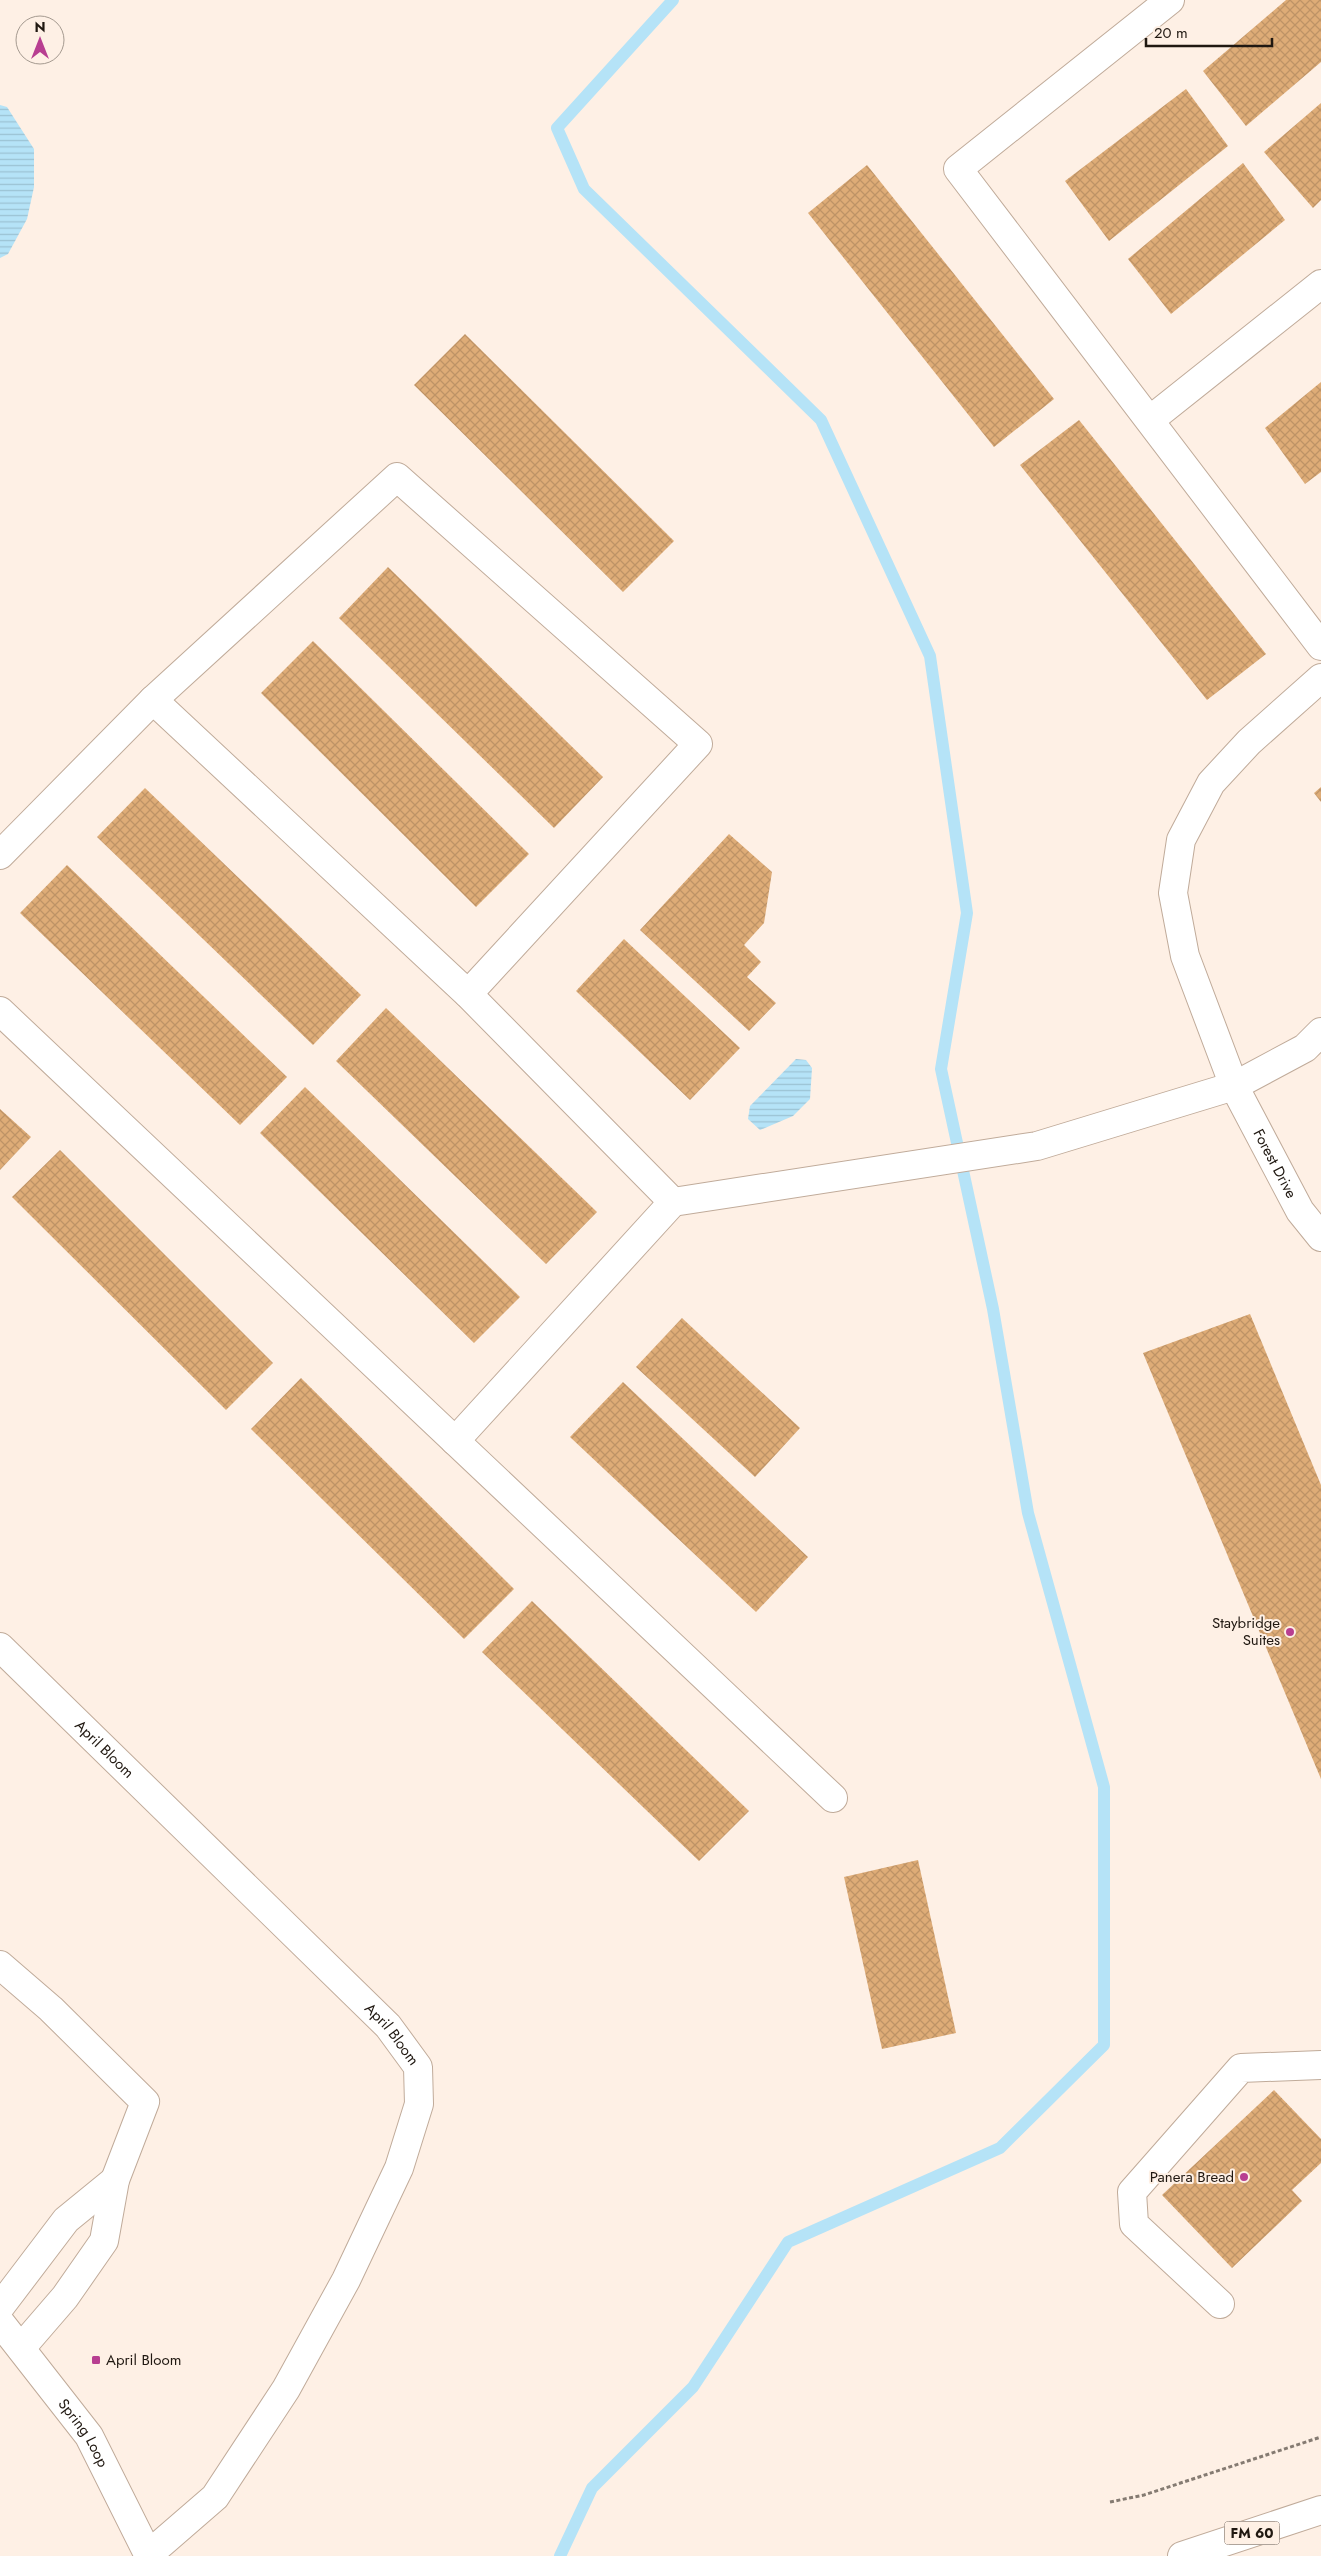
<svg xmlns="http://www.w3.org/2000/svg" width="1321" height="2556" viewBox="0 0 1321 2556" font-family="Jost,sans-serif">
<defs>
<pattern id="water-rules" width="6" height="5" patternUnits="userSpaceOnUse" patternTransform="scale(1.25)"><rect width="6" height="5" fill="#b5e3f7"/><path d="M0 2.5h6" fill="none" stroke="#9bc2d3"/></pattern>
<pattern id="building-cross-hatch" width="8" height="8" patternUnits="userSpaceOnUse" patternTransform="scale(1.25)"><rect width="8" height="8" fill="#deac77"/><path d="M0 0l8 8M0 8l8-8" fill="none" stroke="#be9366"/></pattern>
</defs>
<rect width="100%" height="100%" fill="#fef0e5"/>
<g fill="url(#water-rules)">
<path d="M0 105 7 107 34 149V187L27 219 8 254 0 258Z"/>
<path d="M796 1059 806 1060 812 1068 810 1099 793 1116 760 1130 748 1119 750 1106Z"/>
</g>
<g fill="none" stroke-linecap="round" stroke-linejoin="round">
<path stroke="#b5e3f7" stroke-width="12" d="M560 2556 592 2488 693 2387 788 2242 1000 2148 1104 2045V1787L1028 1513 993 1309 941 1069 967 913 930 656 821 420 584 189 557 128 673 0"/>
</g>
<g fill="url(#building-cross-hatch)">
<path d="M1286 0H1321V62L1246 126 1203 71Z"/>
<path d="M1186 89 1228 146 1109 241 1065 181Z"/>
<path d="M1321 103V200L1313 208 1264 152Z"/>
<path d="M1243 163 1285 220 1171 314 1128 259Z"/>
<path d="M867 165 1054 399 994 447 808 213Z"/>
<path d="M465 334 674 541 623 592 414 385Z"/>
<path d="M1321 382V472L1305 484 1265 428Z"/>
<path d="M1079 420 1266 654 1207 700 1020 465Z"/>
<path d="M388 567 603 777 554 828 339 618Z"/>
<path d="M313 641 529 854 476 907 261 693Z"/>
<path d="M1321 787V802L1314 793Z"/>
<path d="M145 788 361 995 313 1045 97 837Z"/>
<path d="M729 834 772 872 764 923 744 945 761 962 747 977 776 1003 749 1031 640 930Z"/>
<path d="M67 865 287 1077 240 1125 20 913Z"/>
<path d="M624 939 740 1048 690 1100 576 991Z"/>
<path d="M386 1008 597 1212 546 1264 336 1061Z"/>
<path d="M305 1087 520 1297 474 1343 260 1133Z"/>
<path d="M0 1109 31 1137 0 1170Z"/>
<path d="M60 1150 273 1363 226 1410 12 1197Z"/>
<path d="M1250 1314 1321 1485V1779L1143 1353Z"/>
<path d="M682 1318 800 1428 755 1477 636 1367Z"/>
<path d="M301 1378 514 1589 464 1639 251 1429Z"/>
<path d="M623 1382 808 1557 756 1612 570 1437Z"/>
<path d="M532 1601 749 1811 699 1861 482 1652Z"/>
<path d="M918 1860 956 2033 882 2049 844 1877Z"/>
<path d="M1274 2090 1321 2139V2163L1292 2190 1302 2201 1232 2268 1162 2195Z"/>
</g>
<g fill="none" stroke-linecap="round" stroke-linejoin="round">
<g stroke="#c0ab9a" stroke-width="30">
<g id="minor">
<path d="M1170 0 958 169 1321 646"/>
<path d="M1150 420 1321 284"/>
<path id="s1" d="M1321 678 1249 742 1211 783 1181 840 1173 893 1185 956 1234 1086 1300 1211 1321 1237"/>
<path d="M153 700 468 994 673 1202"/>
<path d="M0 855 153 700 397 477 698 744 468 994"/>
<path d="M0 1011 833 1798"/>
<path d="M455 1441 673 1202 1037 1146 1234 1086 1305 1048 1321 1032"/>
<path id="s2" d="M0 1647 388 2026 418 2067 419 2104 399 2168 346 2280 286 2389 215 2497 148 2555"/>
<path d="M0 1965 51 2009 145 2102 115 2180 104 2241 65 2297 21 2348"/>
<path d="M1220 2304 1134 2224 1132 2192 1241 2068 1321 2065"/>
<path d="M0 2307 66 2220 115 2180"/>
<path id="s3" d="M0 2322 89 2436 149 2556"/>
</g>
</g>
<g stroke="#c0ab9a" stroke-width="30">
<path id="major" d="M1182 2556 1321 2510"/>
</g>
<path stroke="#857b72" stroke-width="3" stroke-dasharray="4 2.5" stroke-linecap="butt" d="M1110 2502 1144 2495 1321 2437"/>
<use href="#minor" stroke="#fff" stroke-width="28"/>
<use href="#major" stroke="#fff" stroke-width="28"/>
</g>
<g fill="#b83e91" stroke="#fef0e5" stroke-width="2">
<circle cx="1290" cy="1632" r="5"/>
<circle cx="1244" cy="2177" r="5"/>
<rect x="91" y="2355" width="10" height="10" rx="2.5"/>
</g>
<g text-anchor="middle" stroke-width="4" stroke-linejoin="round" paint-order="stroke">
<rect fill="#fef0e5" stroke="#635951" stroke-width="1" x="1224.5" y="2521.5" width="55" height="23" rx="4"/>
<g font-size="14" font-weight="bold" fill="#201811">
<text x="1252" y="2538">FM 60</text>
</g>
<g font-size="15" fill="#201811" stroke="#fef0e5">
<text dy="5" stroke="none"><textPath href="#s1" startOffset="561">Forest Drive</textPath></text>
<text dy="5" stroke="none"><textPath href="#s2" startOffset="146">April Bloom</textPath></text>
<text dy="5" stroke="none"><textPath href="#s2" startOffset="551">April Bloom</textPath></text>
<text dy="5" stroke="none"><textPath href="#s3" startOffset="139">Spring Loop</textPath></text>
</g>
<g font-size="15" fill="#201811" stroke="#fef0e5" text-anchor="end">
<text x="1280" y="1628">Staybridge<tspan x="1280" dy="17">Suites</tspan></text>
<text x="1234" y="2182">Panera Bread</text>
<text x="106" y="2365" text-anchor="start">April Bloom</text>
</g>
</g>
<g transform="translate(40 40)"><circle r="24" fill="#fef0e5" stroke="#a59a90"/>
<path d="M0-4L9 19L0 12L-9 19Z" fill="#b83e91"/>
<text y="-8" font-size="14" font-weight="bold" text-anchor="middle" fill="#201811">N</text>
</g>
<path d="M1146 38v8h126v-8" fill="none" stroke="#201811" stroke-width="2.5"/>
<text x="1154" y="38" font-size="15" fill="#201811" stroke="#fef0e5" stroke-width="4" paint-order="stroke">20 m</text>
</svg>
